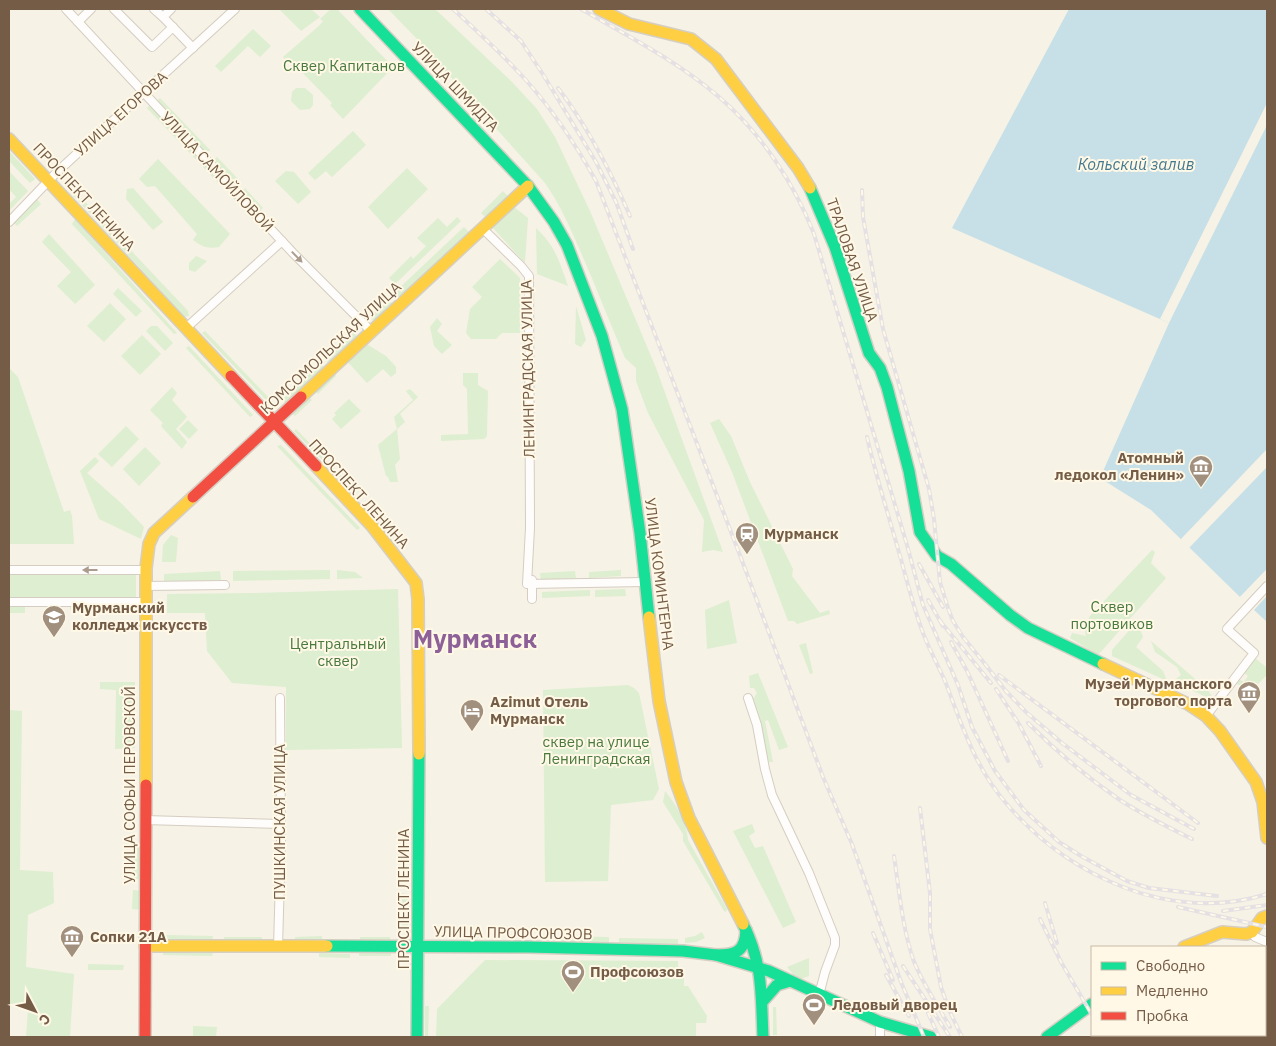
<svg xmlns="http://www.w3.org/2000/svg" width="1276" height="1046" viewBox="0 0 1276 1046" font-family="'IBM Plex Sans',sans-serif">
<rect width="100%" height="100%" fill="#f6f2e6"/>
<g fill="#deeed0">
<path d="M279 9H311L320 17 301 31Z"/>
<path d="M331 9H337L393 67 343 119 330 105 332 103 299 69 297 71 283 57 320 25 323 21 320 19Z"/>
<path d="M388 9H435L512 82 537 109 555 137 590 211 656 368 723 552 713 550 702 552 704 520 648 413 636 381V368L625 358C609 321 595 284 579 248 569 225 559 203 545 183L485 116 484 111 433 59 420 42Z"/>
<path d="M253 29 271 46 260 57 248 46 221 72 215 66Z"/>
<path d="M296 88H305L313 95V105L310 109 300 110 291 101 292 92Z"/>
<path d="M160 98 210 150 206 154 156 102Z"/>
<path d="M151 104 226 184 222 187 147 108Z"/>
<path d="M353 131 366 145 332 177 326 171 315 180 308 173Z"/>
<path d="M9 151 35 179 30 183 9 161Z"/>
<path d="M217 157 238 179 233 184 212 161Z"/>
<path d="M158 159 230 234 219 247C208 249 202 247 193 240L197 234 155 186 147 187 139 179Z"/>
<path d="M407 168 428 189 388 229 368 207Z"/>
<path d="M9 171 28 191 9 211V204L16 197 9 189Z"/>
<path d="M286 171 294 172 311 192 298 204 275 181Z"/>
<path d="M69 187 72 188 188 311 189 316 185 317 67 189Z"/>
<path d="M133 188 163 222 153 230 126 199 127 189Z"/>
<path d="M245 188 263 208 258 212 240 192Z"/>
<path d="M232 190 269 230 266 233 228 193Z"/>
<path d="M503 191 509 197 487 219 481 213Z"/>
<path d="M35 197 41 204 17 226 11 220Z"/>
<path d="M514 207 528 218 525 263 493 228Z"/>
<path d="M457 217 461 221 395 284 389 278 411 256 413 259 426 246 417 238 438 218 447 227Z"/>
<path d="M75 219 177 333 174 334 72 224Z"/>
<path d="M464 227 469 232 398 299 393 294Z"/>
<path d="M536 228C556 247 559 261 568 286L537 274Z"/>
<path d="M49 234 95 285 75 304 57 286 71 272 42 242Z"/>
<path d="M196 256 207 261 195 272 189 270V263Z"/>
<path d="M500 259 520 278V333H502L496 339H471L466 333 470 309 482 297 472 287Z"/>
<path d="M118 288 142 311 136 317 113 294Z"/>
<path d="M389 300 393 304 374 321 370 317Z"/>
<path d="M110 303 126 319 104 342 87 326Z"/>
<path d="M576 306 586 340 581 347 575 344Z"/>
<path d="M437 318 442 324 437 331 452 345 442 354 434 346 430 327Z"/>
<path d="M151 326H157L173 343 165 351 146 331Z"/>
<path d="M205 331 269 398 267 401 202 333Z"/>
<path d="M353 332 357 336 328 363 325 359Z"/>
<path d="M142 335 161 354 140 375 121 356Z"/>
<path d="M365 343 386 356 396 367V373L391 377 383 369 367 383 346 360Z"/>
<path d="M189 346 253 415 250 417 186 348Z"/>
<path d="M320 363 324 367 285 403 281 398Z"/>
<path d="M9 368 18 377 64 512 70 510 72 516 74 544H9Z"/>
<path d="M333 372 336 376 318 394 314 390Z"/>
<path d="M463 373H478V385L488 391 487 436 484 439 441 441V435L468 434 467 389 463 385Z"/>
<path d="M172 387 177 393 172 400 187 417 176 429 187 442 182 449 161 426 163 423 150 410Z"/>
<path d="M410 389 418 397 400 414 405 422 397 429 400 459 395 465 398 482H390L388 477 386 476 378 445 397 429 394 417 413 400 406 391Z"/>
<path d="M308 396 312 400 295 416 291 412Z"/>
<path d="M349 399 361 411 341 429 332 419 336 415 334 413Z"/>
<path d="M719 419 731 436 750 482 793 569 792 576 820 613 829 610 830 614 797 624 794 621H788L732 472 710 423Z"/>
<path d="M188 420 198 430 189 439 179 429Z"/>
<path d="M126 426 139 439 112 467 98 454Z"/>
<path d="M296 429 347 482 338 476 294 431Z"/>
<path d="M281 445 360 528 357 530 277 446Z"/>
<path d="M145 447 161 463 139 486 123 469Z"/>
<path d="M95 457 99 461 87 473 122 504 144 527 141 539 99 519 80 471Z"/>
<path d="M171 535 178 538 176 562H162L163 545Z"/>
<path d="M1152 550 1155 552 1151 563 1166 578 1098 655 1070 638 1072 633 1086 636 1084 627 1090 616Z"/>
<path d="M330 570V579L233 581V571Z"/>
<path d="M337 570 355 572 363 578 337 579Z"/>
<path d="M621 570V576L589 578V572Z"/>
<path d="M220 571 221 580 164 583V574Z"/>
<path d="M575 571 576 578 541 580 540 573Z"/>
<path d="M136 573V599H9V574Z"/>
<path d="M398 589 402 748 286 750V687L232 683 207 651 205 613H167V594L254 593Z"/>
<path d="M625 589 626 596 595 597V590Z"/>
<path d="M590 590V596L542 598V592Z"/>
<path d="M729 600 737 643 707 649 705 610Z"/>
<rect x="9" y="606" width="16" height="7"/>
<path d="M70 606 129 608V611L70 610Z"/>
<path d="M1134 625 1140 629 1143 637 1136 647 1163 671 1167 681 1112 656V650Z"/>
<path d="M1151 641 1208 690 1212 697V700L1181 685 1176 679 1181 675 1177 667 1155 652Z"/>
<path d="M806 643 813 673 810 674 799 645Z"/>
<path d="M1255 658 1267 668V675L1249 693 1234 681 1237 678 1244 682 1248 676 1242 671Z"/>
<path d="M758 673 788 747 779 750 768 720 765 721 773 762H769L753 699 757 693 754 688H750L749 676Z"/>
<path d="M100 682H135V748L115 749 116 690 100 689Z"/>
<path d="M628 685 634 688 639 693 659 789 653 800 611 805 608 881 545 882 543 690Z"/>
<path d="M9 710 22 711 20 870 53 872 54 903 28 915 26 967 74 974 70 1037H26L28 1009 17 1008 16 1004 9 1005Z"/>
<path d="M665 791C676 804 687 823 688 840L727 909 726 912 724 911 683 841V834L663 802Z"/>
<path d="M752 824 755 832 749 836 755 848 763 846 796 922 783 928 733 831Z"/>
<path d="M134 842 144 844 143 879H133Z"/>
<path d="M133 890 142 891 143 910 132 909Z"/>
<path d="M402 893 408 894V931H402Z"/>
<path d="M702 932 705 938 696 942 685 943V938L695 936Z"/>
<path d="M165 935 213 936 212 941 164 940Z"/>
<path d="M322 936V941H295V937Z"/>
<path d="M556 936 609 937V943L555 942Z"/>
<rect x="224" y="937" width="38" height="4"/>
<rect x="360" y="937" width="30" height="5"/>
<path d="M619 938 678 939V945L619 943Z"/>
<path d="M163 951 213 952 212 956 163 955Z"/>
<rect x="359" y="951" width="32" height="5"/>
<path d="M319 953 350 954V958L319 957Z"/>
<path d="M809 958V976L798 980 787 967Z"/>
<path d="M485 960 678 961V975H684V986H688L707 1016 706 1023H696V1037H436L437 1009Z"/>
<path d="M88 964 124 965 123 970H88Z"/>
<path d="M425 1006H429L428 1037H425Z"/>
<path d="M773 1007H776L777 1035H773Z"/>
<path d="M193 1026 217 1027 216 1037H193Z"/>
</g>
<g fill="#c7e0e7">
<path d="M1069 9H1267V569L1240 597 1151 510 1100 478 1169 323 952 228Z"/>
<path d="M1267 596V622L1254 610Z"/>
</g>
<g fill="#f6f2e6">
<path d="M1267 103V125L1169 323 1160 319Z"/>
<path d="M1267 449V467L1189 548 1180 540Z"/>
<path d="M1267 569V572L1242 599 1240 597Z"/>
</g>
<g fill="none" stroke-linecap="round" stroke-linejoin="round">
<g stroke="#d5cdc1" stroke-width="10">
<g id="street">
<path d="M66 9 293 253 371 331"/>
<path d="M114 9 152 47 173 27"/>
<path d="M154 9 163 17"/>
<path d="M171 9 163 17 193 48"/>
<path d="M78 22 91 9"/>
<path d="M9 222 58 171 235 9"/>
<path d="M482 228 521 266 529 276 530 528 527 584 645 582"/>
<path d="M186 328 282 241"/>
<path d="M9 570H146"/>
<path d="M146 586 225 585"/>
<path d="M532 599V580"/>
<path d="M9 602H146"/>
<path d="M748 698 757 725 765 769 772 795 809 873 835 938V945L825 972 819 995"/>
<path d="M1206 716 1254 653 1227 629 1267 586"/>
<path d="M145 820 281 824"/>
<path d="M1252 932 1255 937 1267 942"/>
<path d="M278 947 281 842 280 698"/>
<path d="M880 1037V1022"/>
</g>
</g>
<g stroke="#d6cec3" stroke-width="14">
<g id="fast">
<path d="M360 9 528 186 554 222 567 245 602 336 622 409 640 533 649 617"/>
<path d="M810 188 835 247 869 353 880 368 887 387 909 471 920 532 937 556 951 564 1010 615 1028 628 1103 664"/>
<path d="M743 924C763 963 761 995 763 1037"/>
<path d="M327 946 528 947 683 951 716 955 769 971 880 1022 931 1037"/>
<path d="M716 955C736 955 745 952 746 930"/>
<path d="M762 1002 777 985 790 981"/>
<path d="M417 1037 419 754"/>
<path d="M1047 1037 1092 1004"/>
</g>
</g>
<g stroke="#d6cec3" stroke-width="14">
<g id="slow">
<path d="M599 9 629 24 691 39 716 59 798 168 810 188"/>
<path d="M9 139 231 376"/>
<path d="M301 397 528 186"/>
<path d="M316 466 372 526 416 583 418 599 419 754"/>
<path d="M649 617 659 701 676 782 689 818 743 924"/>
<path d="M1103 664 1188 704 1206 716 1220 731 1256 782 1263 802 1267 838"/>
<path d="M146 785V568L149 544 154 533 193 497"/>
<path d="M145 946H327"/>
<path d="M1184 947 1222 932 1246 934 1252 932 1262 918 1267 916"/>
</g>
</g>
<g stroke="#d6cec3" stroke-width="14">
<g id="jam">
<path d="M231 376 316 466"/>
<path d="M193 497 301 397"/>
<path d="M145 1037 146 785"/>
</g>
</g>
<use href="#street" stroke="#fefdfb" stroke-width="8"/>
<use href="#fast" stroke="#16e098" stroke-width="11"/>
<use href="#slow" stroke="#ffcf43" stroke-width="11"/>
<use href="#jam" stroke="#f24e42" stroke-width="11"/>
<g stroke="#e4e0e3" stroke-width="4">
<g id="rail">
<path d="M453 9C477 31 502 54 524 78 553 110 576 145 596 181L741 558 823 777 852 844 901 982 924 1037"/>
<path d="M486 9 521 41 544 76 596 162 616 202 633 249"/>
<path d="M581 9C628 36 677 61 719 97 761 133 794 183 814 234L907 545 923 605 958 685 972 727 995 771 1024 810 1059 842 1081 856 1127 881 1149 888 1217 896"/>
<path d="M558 88C588 127 610 170 630 216"/>
<path d="M862 190 863 217 883 329 929 489 934 519 940 582 948 608 953 621 963 637 985 664 1005 690 1026 712 1062 743 1131 795 1194 829"/>
<path d="M867 437C875 472 886 507 896 542 905 572 912 604 923 633 929 649 938 665 945 681 961 723 975 767 1005 802 1037 840 1077 869 1123 887 1169 905 1220 909 1267 894"/>
<path d="M919 564 943 607"/>
<path d="M928 600 943 626"/>
<path d="M940 621 991 683"/>
<path d="M951 642 967 671 1008 761"/>
<path d="M999 675 1198 823"/>
<path d="M996 689 1019 724 1041 766"/>
<path d="M1028 723C1056 751 1088 778 1120 800 1143 815 1168 827 1192 839"/>
<path d="M920 808 930 893V929L941 987 949 1010 962 1037"/>
<path d="M894 856C899 889 902 926 913 959 922 983 937 1004 950 1027"/>
<path d="M1045 903 1057 943"/>
<path d="M1178 907 1267 927"/>
<path d="M1223 911 1267 905"/>
<path d="M1040 919 1061 962 1092 1015"/>
<path d="M873 933 893 980"/>
<path d="M903 966 950 1037"/>
<path d="M886 975 909 1016"/>
<path d="M928 1013 939 1037"/>
<path d="M1105 1035 1107 1037"/>
<path d="M1117 1035 1118 1037"/>
</g>
</g>
<use href="#rail" stroke="#fff8e6" stroke-width="2" stroke-dasharray="5.5" stroke-linecap="butt"/>
</g>
<defs><path id="oneway-solid" d="M-6-.8H1V-3.2L6.5 0L1 3.2V.8H-6Z" transform="scale(1.25)"/></defs>
<g fill="#ab9c8e">
<use href="#oneway-solid" transform="translate(297 257) rotate(46)"/>
<use href="#oneway-solid" transform="translate(90 570) rotate(180)"/>
</g>
<defs>
<g id="museum-pin" transform="scale(1.25)"><path d="M0 17L-7.5 6A9.5 9.5 0 1 1 7.5 6Z" fill="#a2907e" stroke="#fff8e6"/><path d="M0-6L6-3V-2H-6V-3ZM-5-1h2V3h-2ZM-1-1h2V3h-2ZM3-1h2V3H3ZM-6 4H6V6H-6Z" fill="#fff"/></g>
<g id="station-pin" transform="scale(1.25)"><path d="M0 17L-7.5 6A9.5 9.5 0 1 1 7.5 6Z" fill="#a2907e" stroke="#fff8e6"/><path d="M-3-6H3Q5-6 5-4V2Q5 4 3 4L4.5 6H3L1.5 4h-3L-3 6H-4.5L-3 4Q-5 4-5 2V-4Q-5-6-3-6ZM-3.5-4v3h7v-3ZM-3.5 1v1.5H-2V1ZM2 1v1.5H3.5V1Z" fill="#fff"/></g>
<g id="university-pin" transform="scale(1.25)"><path d="M0 17L-7.5 6A9.5 9.5 0 1 1 7.5 6Z" fill="#a2907e" stroke="#fff8e6"/><path d="M0-5L7-2L0 1L-7-2ZM-4 1L0 2.5L4 1V4Q0 6-4 4Z" fill="#fff"/></g>
<g id="hotel-pin" transform="scale(1.25)"><path d="M0 17L-7.5 6A9.5 9.5 0 1 1 7.5 6Z" fill="#a2907e" stroke="#fff8e6"/><path d="M-6-4.5h1.5V1H6V5H4.5V3h-9V5H-6ZM-4 0a1.8 1.8 0 1 1 3.6 0ZM.5 0V-2.5h3Q6-2.5 6 0Z" fill="#fff"/></g>
<g id="stadium-pin" transform="scale(1.25)"><path d="M0 17L-7.5 6A9.5 9.5 0 1 1 7.5 6Z" fill="#a2907e" stroke="#fff8e6"/><path d="M0-5a6.5 5 0 1 0 0 10a6.5 5 0 1 0 0-10ZM-3.5-1.8h7v3.6h-7Z" fill="#fff"/></g>
</defs>
<g fill-rule="evenodd">
<use href="#museum-pin" x="1201" y="467"/>
<use href="#station-pin" x="747" y="534"/>
<use href="#university-pin" x="54" y="617"/>
<use href="#museum-pin" x="1249" y="693"/>
<use href="#hotel-pin" x="472" y="711"/>
<use href="#museum-pin" x="72" y="937"/>
<use href="#stadium-pin" x="573" y="972"/>
<use href="#stadium-pin" x="814" y="1005"/>
</g>
<g text-anchor="middle" stroke-width="4" stroke-linejoin="round" paint-order="stroke">
<g font-size="15" fill="#487a3e" stroke="#fff8e6">
<text x="344" y="71">Сквер Капитанов</text>
<text x="1112" y="612">Сквер<tspan x="1112" dy="17">портовиков</tspan></text>
<text x="338" y="649">Центральный<tspan x="338" dy="17">сквер</tspan></text>
<text x="596" y="747">сквер на улице<tspan x="596" dy="17">Ленинградская</tspan></text>
</g>
<g font-size="15" fill="#745c46" stroke="#fff8e6">
<text transform="translate(455 87) rotate(46)" y="5">УЛИЦА ШМИДТА</text>
<text transform="translate(121 114) rotate(-42)" y="5">УЛИЦА ЕГОРОВА</text>
<text transform="translate(217 172) rotate(47)" y="5">УЛИЦА САМОЙЛОВОЙ</text>
<text transform="translate(84 197) rotate(47)" y="5">ПРОСПЕКТ ЛЕНИНА</text>
<text transform="translate(852 260) rotate(71)" y="5">ТРАЛОВАЯ УЛИЦА</text>
<text transform="translate(331 348) rotate(-43)" y="5">КОМСОМОЛЬСКАЯ УЛИЦА</text>
<text transform="translate(528 369) rotate(-91)" y="5">ЛЕНИНГРАДСКАЯ УЛИЦА</text>
<text transform="translate(359 494) rotate(48)" y="5">ПРОСПЕКТ ЛЕНИНА</text>
<text transform="translate(659 574) rotate(83)" y="5">УЛИЦА КОМИНТЕРНА</text>
<text transform="translate(130 785) rotate(-90)" y="5">УЛИЦА СОФЬИ ПЕРОВСКОЙ</text>
<text transform="translate(280 822) rotate(-90)" y="5">ПУШКИНСКАЯ УЛИЦА</text>
<text transform="translate(404 899) rotate(-90)" y="5">ПРОСПЕКТ ЛЕНИНА</text>
<text transform="translate(513 933) rotate(1)" y="5">УЛИЦА ПРОФСОЮЗОВ</text>
</g>
<g font-size="15" font-weight="bold" fill="#745c46" stroke="#fff8e6" text-anchor="start">
<text x="1184" y="463" text-anchor="end">Атомный<tspan x="1184" dy="17">ледокол «Ленин»</tspan></text>
<text x="764" y="539">Мурманск</text>
<text x="72" y="613">Мурманский<tspan x="72" dy="17">колледж искусств</tspan></text>
<text x="1232" y="689" text-anchor="end">Музей Мурманского<tspan x="1232" dy="17">торгового порта</tspan></text>
<text x="490" y="707">Azimut Отель<tspan x="490" dy="17">Мурманск</tspan></text>
<text x="90" y="942">Сопки 21А</text>
<text x="590" y="977">Профсоюзов</text>
<text x="832" y="1010">Ледовый дворец</text>
</g>
<g font-size="16" font-style="italic" fill="#427990" stroke="#fff8e6">
<text x="1136" y="170">Кольский залив</text>
</g>
<g font-size="25" font-weight="bold" fill="#8d6198" stroke="#fff8e6">
<text x="475" y="648">Мурманск</text>
</g>
</g>
<rect width="1276" height="1046" fill="none" stroke="#745c46" stroke-width="20"/>
<rect x="1091" y="946" width="175" height="90" fill="#fff8e6" stroke="#c7baa6"/>
<rect x="1101" y="962" width="25" height="8" fill="#16e098" stroke="#c7baa6"/>
<text x="1136" y="971" font-size="15" fill="#745c46">Свободно</text>
<rect x="1101" y="987" width="25" height="8" fill="#ffcf43" stroke="#c7baa6"/>
<text x="1136" y="996" font-size="15" fill="#745c46">Медленно</text>
<rect x="1101" y="1012" width="25" height="8" fill="#f24e42" stroke="#c7baa6"/>
<text x="1136" y="1021" font-size="15" fill="#745c46">Пробка</text>
<g transform="translate(35 1011) rotate(131)" stroke="#fff8e6" stroke-width="4" paint-order="stroke">
<path d="M0-4L9 19L0 12L-9 19Z" fill="#745c46"/>
<text y="-8" font-size="14" font-weight="bold" text-anchor="middle" fill="#745c46">С</text>
</g>
</svg>
